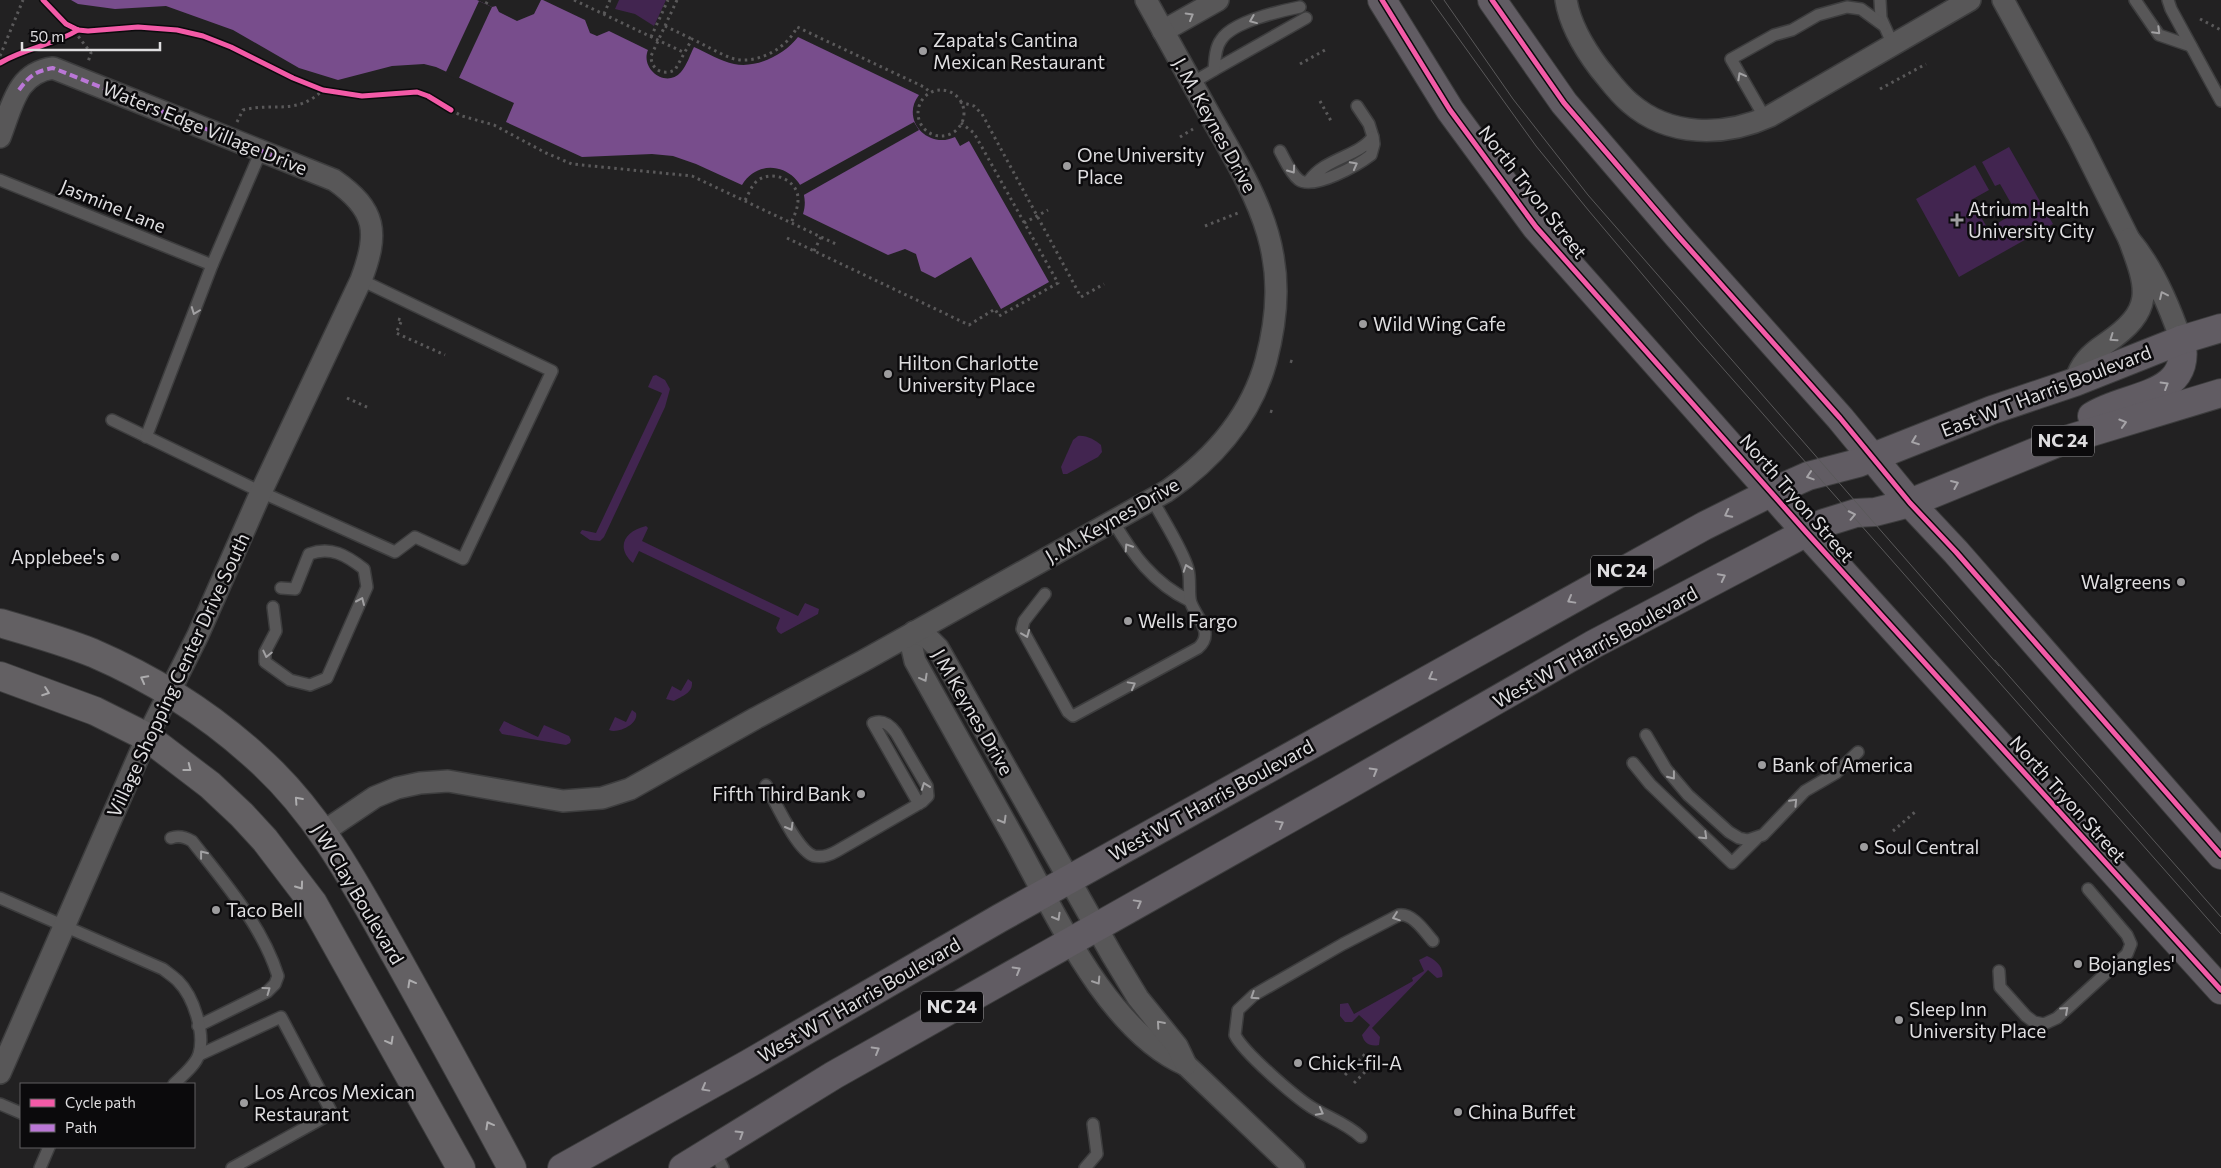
<svg xmlns="http://www.w3.org/2000/svg" width="2221" height="1168" viewBox="0 0 2221 1168" font-family="Commissioner,sans-serif">
<rect width="100%" height="100%" fill="#222122"/>
<g fill="#422550">
<path d="M619 0H666L654 26 635 14 615 9Z"/>
<path d="M2009 147 2053 224 1959 277 1916 199 1975 165 1989 190 1971 200 1988 229 2016 212 2000 184 1995 186 1982 162Z"/>
<path d="M656 375 665 380 670 389 665 407 604 537 600 541 590 540 580 533 582 530 596 533 662 393 648 387 653 376Z"/>
<path d="M1078 436C1086 435 1095 440 1101 445L1102 452 1098 457 1067 474H1063L1061 467 1073 440Z"/>
<path d="M646 526 648 528 642 541 798 616 805 603 819 609 818 614 781 634 778 632 776 628 780 618 639 551 633 563C615 547 625 531 646 526Z"/>
<path d="M688 679 692 682C693 693 682 696 674 701L666 699 672 686 681 691Z"/>
<path d="M632 710 636 713C639 724 618 734 609 730L615 717 626 722Z"/>
<path d="M504 721 538 737 544 725 569 736 571 740 570 743 566 745 502 734 499 730Z"/>
<path d="M1427 956C1435 959 1445 968 1442 977L1437 978 1428 970 1372 1028 1380 1037 1379 1045C1370 1047 1364 1043 1362 1035L1370 1025 1359 1015 1352 1022H1345L1340 1016V1004L1348 1003 1354 1014 1413 981 1412 978 1424 971 1419 960Z"/>
</g>
<path fill="#784d8c" d="M71 0H477L492 7 496 6 499 12 517 21 534 14 541 0H543L585 20 590 33 597 36 609 31 648 50C640 69 666 89 681 72 687 65 690 55 694 47 707 53 721 61 734 64 757 69 785 54 798 37L919 95C900 119 928 150 955 137L960 146 969 141 1049 282 1001 309 971 257 935 278 921 271 916 254 905 249 888 255 803 214C815 175 764 149 742 185L696 164 673 156 652 154 582 157 506 122 514 103 436 67 424 64 392 66 338 80 299 68 233 30 166 6 115 9 78 4Z"/>
<g fill="#222122">
<path d="M479 1 492 7 458 80 445 74Z"/>
<path d="M914 122 919 130 802 196 798 186Z"/>
</g>
<g fill="none" stroke-linecap="round" stroke-linejoin="round">
<g stroke="#3d3d3e" stroke-width="14">
<g id="lane">
<path d="M1880 0 1881 18 1893 45"/>
<path d="M2135 0 2159 35 2191 46"/>
<path d="M2168 0 2171 9 2221 101"/>
<path d="M1214 70 1306 18"/>
<path d="M1192 83 1214 70C1215 60 1215 48 1221 40 1232 22 1280 11 1300 7"/>
<path d="M1357 106 1369 124 1373 137"/>
<path d="M1765 118 1731 59 1774 35 1792 30 1818 15 1847 7 1861 9 1883 25"/>
<path d="M1280 151C1285 160 1290 173 1299 180 1314 190 1358 165 1371 155L1374 144 1373 137C1358 157 1325 158 1309 181"/>
<path d="M0 180 212 265"/>
<path d="M112 420 261 492 395 552 415 537 463 559 552 371 361 280"/>
<path d="M146 437 212 265 261 151"/>
<path d="M1113 521C1133 555 1153 583 1190 601"/>
<path d="M1045 594 1024 621 1022 629 1068 712 1073 716 1198 648C1215 633 1197 619 1191 603 1188 595 1191 579 1188 569 1183 550 1162 518 1152 499"/>
<path d="M273 607 276 631 265 652V662L290 680 310 685 327 678 367 587 364 569C346 555 331 546 309 554L295 589 281 588"/>
<path d="M1646 735 1666 769 1688 795 1729 832 1739 838 1748 840 1763 835 1805 791 1836 773 1858 752"/>
<path d="M1633 763 1650 784 1732 863 1756 839"/>
<path d="M766 785C775 801 797 851 814 856 822 858 830 855 837 851L922 802 928 796 927 786 896 733C890 725 883 719 873 723L919 804"/>
<path d="M171 838C179 835 185 837 192 841 224 882 262 925 278 976L275 984 267 992 198 1026"/>
<path d="M0 898 163 969C168 973 174 977 178 981 194 997 205 1033 199 1054 196 1065 182 1076 174 1084"/>
<path d="M1999 971 2000 987 2026 1016 2034 1022 2044 1024 2057 1018 2127 954 2131 944 2127 935 2088 889"/>
<path d="M199 1055 281 1017 332 1113 232 1168"/>
<path d="M0 1104 21 1113"/>
<path d="M1361 1137C1346 1123 1329 1118 1311 1107 1294 1096 1243 1052 1235 1035L1238 1010 1254 995 1343 944 1399 915C1413 913 1425 932 1433 941"/>
<path d="M714 1150 723 1168"/>
<path d="M40 1168 49 1147"/>
<path d="M1085 1168 1097 1154 1093 1124"/>
</g>
</g>
<g stroke="#3d3d3e" stroke-width="24">
<g id="street">
<path d="M1566 0C1570 25 1584 48 1599 68 1609 80 1618 93 1630 103 1669 137 1724 137 1770 116L1970 0"/>
<path d="M2003 0 2079 139 2129 239"/>
<path d="M1163 31 1218 0"/>
<path d="M0 137C12 107 16 73 53 68L334 180C377 210 379 233 361 280L261 492 198 635 147 737 0 1073"/>
<path d="M2075 382C2080 364 2090 354 2105 344 2155 310 2148 290 2129 239 2153 267 2169 305 2181 340"/>
<path d="M914 632 912 648 915 661C947 719 979 776 1011 833 1052 906 1105 1030 1186 1065L1294 1168"/>
<path d="M914 632 928 638 938 648 1112 955 1138 998 1177 1046 1186 1065"/>
<path d="M323 832 375 797 397 788 420 783 448 781 563 801 602 798 630 789 756 718 863 661 1167 491C1213 459 1251 416 1266 361 1293 259 1262 205 1212 119 1190 80 1168 40 1146 0"/>
</g>
</g>
<g stroke="#3d3d3e" stroke-width="30">
<g id="secondary">
<path d="M0 623C31 632 63 641 93 653 153 679 209 714 257 758 319 813 356 885 396 956 435 1026 474 1097 512 1168"/>
<path d="M0 676 95 711 147 737 210 785 242 815 265 840 313 903 461 1168"/>
</g>
</g>
<g stroke="#3d3d3e" stroke-width="30">
<g id="primary">
<path d="M1382 0 1450 110 1536 227 1807 533 2221 990"/>
<path d="M1492 0 1564 103 1678 236 1840 418 1910 503 1956 552 2221 855"/>
<path d="M2092 416C2126 394 2194 398 2181 340"/>
<path d="M562 1168 748 1064 1000 918 1704 526 1772 492 1808 476 1858 463 1992 410 2075 382 2181 340 2221 328"/>
<path d="M683 1168 834 1075 1338 791 1594 644 1824 523 1856 513 1875 512 1910 503 2062 441 2221 393"/>
</g>
</g>
<g stroke="#5a595a" stroke-width="3" stroke-dasharray="2.5 4" stroke-linecap="butt">
<path d="M574 0 685 53"/>
<path d="M677 0 651 56C651 69 662 76 675 70L692 39C705 45 718 53 731 58 755 66 787 49 797 27L924 87 930 92"/>
<path d="M486 4 488 0"/>
<path d="M604 14 610 0"/>
<path d="M2200 19 2221 30"/>
<path d="M665 26 692 39"/>
<path d="M78 30V36L91 53 88 62"/>
<path d="M651 37 668 0"/>
<path d="M0 56 23 0"/>
<path d="M1300 64 1325 50"/>
<path d="M1880 89 1926 64"/>
<circle cx="941" cy="113" r="23"/>
<path d="M1320 101 1331 121"/>
<path d="M960 102 974 106 982 114 1081 297 1104 284"/>
<path d="M451 110 462 116 494 125 546 153 572 164 692 176 838 245"/>
<path d="M237 122 243 110C274 102 296 116 323 90"/>
<path d="M1180 137 1193 129"/>
<path d="M745 200C749 194 751 186 757 181 772 169 799 180 798 200 798 208 794 216 791 223"/>
<path d="M92 202 101 195"/>
<path d="M1024 223 1048 210"/>
<path d="M1205 226 1238 213"/>
<path d="M787 238 969 325 995 309 999 316 1058 283 974 133 961 123"/>
<path d="M814 251 821 237"/>
<path d="M398 319 402 320 396 333 445 355"/>
<path d="M1290 361 1296 363"/>
<path d="M347 398 369 408"/>
<path d="M1270 411 1276 413"/>
<path d="M1893 831 1915 812"/>
<path d="M1345 1075 1366 1053"/>
<path d="M1354 1083 1375 1062"/>
</g>
<use href="#lane" stroke="#585758" stroke-width="11"/>
<use href="#street" stroke="#585758" stroke-width="21"/>
<use href="#secondary" stroke="#636063" stroke-width="28"/>
<use href="#primary" stroke="#615c63" stroke-width="28"/>
<g stroke="#5a595a" stroke-width="1">
<path d="M1431 0 1536 146 1589 211 1697 339 2221 934"/>
<path d="M1444 0 1513 99 1588 195 1999 666"/>
<path d="M1995 660 2221 917"/>
</g>
<path stroke="#ba77d6" stroke-width="4" stroke-dasharray="8 4" stroke-linecap="butt" d="M19 90C29 76 36 71 53 68L289 162"/>
<g stroke="#0b0a0c" stroke-width="8">
<g id="cycleway">
<path d="M43 0 66 24 78 30 88 31 138 27 177 30 203 36 231 47 293 78 323 90 362 96 417 92 428 96 451 110"/>
<path d="M1382 0 1450 110 1536 227 1807 533 2221 990"/>
<path d="M1492 0 1564 103 1678 236 1840 418 1910 503 1956 552 2221 855"/>
<path d="M0 63C25 48 54 45 78 30"/>
</g>
</g>
<use href="#cycleway" stroke="#f35aa7" stroke-width="5"/>
</g>
<defs><path id="oneway-chevron" d="M-2-3.5L2.5 0L-2 3.5" fill="none" stroke-width="1.6" stroke-linecap="round" stroke-linejoin="round" transform="scale(1.25)"/></defs>
<g stroke="#a2a1a3">
<use href="#oneway-chevron" transform="translate(1190 16) rotate(-30)"/>
<use href="#oneway-chevron" transform="translate(1253 20) rotate(158)"/>
<use href="#oneway-chevron" transform="translate(2157 31) rotate(45)"/>
<use href="#oneway-chevron" transform="translate(1741 76) rotate(-119)"/>
<use href="#oneway-chevron" transform="translate(1354 165) rotate(-28)"/>
<use href="#oneway-chevron" transform="translate(1292 170) rotate(55)"/>
<use href="#oneway-chevron" transform="translate(2163 295) rotate(-115)"/>
<use href="#oneway-chevron" transform="translate(195 311) rotate(111)"/>
<use href="#oneway-chevron" transform="translate(2113 338) rotate(145)"/>
<use href="#oneway-chevron" transform="translate(1128 547) rotate(-123)"/>
<use href="#oneway-chevron" transform="translate(1187 568) rotate(-109)"/>
<use href="#oneway-chevron" transform="translate(361 601) rotate(-66)"/>
<use href="#oneway-chevron" transform="translate(1026 634) rotate(68)"/>
<use href="#oneway-chevron" transform="translate(267 654) rotate(103)"/>
<use href="#oneway-chevron" transform="translate(924 678) rotate(61)"/>
<use href="#oneway-chevron" transform="translate(1132 685) rotate(-29)"/>
<use href="#oneway-chevron" transform="translate(1672 776) rotate(52)"/>
<use href="#oneway-chevron" transform="translate(925 786) rotate(-110)"/>
<use href="#oneway-chevron" transform="translate(1794 802) rotate(-46)"/>
<use href="#oneway-chevron" transform="translate(1003 820) rotate(60)"/>
<use href="#oneway-chevron" transform="translate(790 827) rotate(60)"/>
<use href="#oneway-chevron" transform="translate(1704 836) rotate(44)"/>
<use href="#oneway-chevron" transform="translate(203 854) rotate(-128)"/>
<use href="#oneway-chevron" transform="translate(1057 917) rotate(60)"/>
<use href="#oneway-chevron" transform="translate(1396 917) rotate(161)"/>
<use href="#oneway-chevron" transform="translate(1097 981) rotate(57)"/>
<use href="#oneway-chevron" transform="translate(267 990) rotate(-36)"/>
<use href="#oneway-chevron" transform="translate(1254 996) rotate(147)"/>
<use href="#oneway-chevron" transform="translate(2065 1010) rotate(-42)"/>
<use href="#oneway-chevron" transform="translate(1160 1024) rotate(-131)"/>
<use href="#oneway-chevron" transform="translate(1320 1112) rotate(28)"/>
</g>
<g stroke="#a6a4a8">
<use href="#oneway-chevron" transform="translate(2165 385) rotate(-31)"/>
<use href="#oneway-chevron" transform="translate(2123 423) rotate(-17)"/>
<use href="#oneway-chevron" transform="translate(1915 441) rotate(159)"/>
<use href="#oneway-chevron" transform="translate(1810 476) rotate(162)"/>
<use href="#oneway-chevron" transform="translate(1955 484) rotate(-23)"/>
<use href="#oneway-chevron" transform="translate(1728 514) rotate(153)"/>
<use href="#oneway-chevron" transform="translate(1852 515) rotate(-12)"/>
<use href="#oneway-chevron" transform="translate(1722 577) rotate(-27)"/>
<use href="#oneway-chevron" transform="translate(1571 600) rotate(151)"/>
<use href="#oneway-chevron" transform="translate(1432 677) rotate(151)"/>
<use href="#oneway-chevron" transform="translate(1374 771) rotate(-30)"/>
<use href="#oneway-chevron" transform="translate(1280 824) rotate(-29)"/>
<use href="#oneway-chevron" transform="translate(1138 903) rotate(-29)"/>
<use href="#oneway-chevron" transform="translate(1017 970) rotate(-30)"/>
<use href="#oneway-chevron" transform="translate(876 1050) rotate(-30)"/>
<use href="#oneway-chevron" transform="translate(705 1088) rotate(151)"/>
<use href="#oneway-chevron" transform="translate(740 1134) rotate(-32)"/>
</g>
<g stroke="#adacae">
<use href="#oneway-chevron" transform="translate(144 679) rotate(-152)"/>
<use href="#oneway-chevron" transform="translate(46 692) rotate(20)"/>
<use href="#oneway-chevron" transform="translate(188 768) rotate(38)"/>
<use href="#oneway-chevron" transform="translate(298 800) rotate(-132)"/>
<use href="#oneway-chevron" transform="translate(300 886) rotate(54)"/>
<use href="#oneway-chevron" transform="translate(411 983) rotate(-119)"/>
<use href="#oneway-chevron" transform="translate(390 1041) rotate(61)"/>
<use href="#oneway-chevron" transform="translate(489 1125) rotate(-119)"/>
</g>
<g fill="#9d9c9e" stroke="#0b0a0c" stroke-width="2">
<circle cx="923" cy="51" r="5"/>
<circle cx="1067" cy="166" r="5"/>
<path d="M1954.5 212.5h5v5h5v5h-5v5h-5v-5h-5v-5h5z"/>
<circle cx="1363" cy="324" r="5"/>
<circle cx="888" cy="374" r="5"/>
<circle cx="115" cy="557" r="5"/>
<circle cx="2181" cy="582" r="5"/>
<circle cx="1128" cy="621" r="5"/>
<circle cx="1762" cy="765" r="5"/>
<circle cx="861" cy="794" r="5"/>
<circle cx="1864" cy="847" r="5"/>
<circle cx="216" cy="910" r="5"/>
<circle cx="2078" cy="964" r="5"/>
<circle cx="1899" cy="1020" r="5"/>
<circle cx="1298" cy="1063" r="5"/>
<circle cx="244" cy="1103" r="5"/>
<circle cx="1458" cy="1112" r="5"/>
</g>
<g text-anchor="middle" stroke-width="5" stroke-linejoin="round" paint-order="stroke">
<g fill="#0b0a0c" stroke="#9f9ea0" stroke-width="1">
<rect x="2032" y="425.5" width="62" height="31" rx="4"/>
<rect x="1591" y="555.5" width="62" height="31" rx="4"/>
<rect x="921" y="991.5" width="62" height="31" rx="4"/>
</g>
<g font-size="18" font-weight="bold" fill="#dfdee0">
<text x="2063" y="447">NC 24</text>
<text x="1622" y="577">NC 24</text>
<text x="952" y="1013">NC 24</text>
</g>
<g font-size="19" fill="#dfdee0" stroke="#0b0a0c" text-anchor="start">
<text x="933" y="47">Zapata's Cantina<tspan x="933" dy="22">Mexican Restaurant</tspan></text>
<text x="1077" y="162">One University<tspan x="1077" dy="22">Place</tspan></text>
<text x="1968" y="216">Atrium Health<tspan x="1968" dy="22">University City</tspan></text>
<text x="1373" y="331">Wild Wing Cafe</text>
<text x="898" y="370">Hilton Charlotte<tspan x="898" dy="22">University Place</tspan></text>
<text x="105" y="564" text-anchor="end">Applebee's</text>
<text x="2171" y="589" text-anchor="end">Walgreens</text>
<text x="1138" y="628">Wells Fargo</text>
<text x="1772" y="772">Bank of America</text>
<text x="851" y="801" text-anchor="end">Fifth Third Bank</text>
<text x="1874" y="854">Soul Central</text>
<text x="226" y="917">Taco Bell</text>
<text x="2088" y="971">Bojangles'</text>
<text x="1909" y="1016">Sleep Inn<tspan x="1909" dy="22">University Place</tspan></text>
<text x="1308" y="1070">Chick-fil-A</text>
<text x="254" y="1099">Los Arcos Mexican<tspan x="254" dy="22">Restaurant</tspan></text>
<text x="1468" y="1119">China Buffet</text>
</g>
<g font-size="19" fill="#dfdee0" stroke="#0b0a0c">
<text transform="translate(1215 125) rotate(61)" y="7">J. M. Keynes Drive</text>
<text transform="translate(205 128) rotate(22)" y="7">Waters Edge Village Drive</text>
<text transform="translate(1533 192) rotate(52)" y="7">North Tryon Street</text>
<text transform="translate(113 206) rotate(22)" y="7">Jasmine Lane</text>
<text transform="translate(2046 391) rotate(-21)" y="7">East W T Harris Boulevard</text>
<text transform="translate(1797 498) rotate(49)" y="7">North Tryon Street</text>
<text transform="translate(1112 520) rotate(-30)" y="7">J. M. Keynes Drive</text>
<text transform="translate(1595 647) rotate(-29)" y="7">West W T Harris Boulevard</text>
<text transform="translate(178 675) rotate(-65)" y="7">Village Shopping Center Drive South</text>
<text transform="translate(973 712) rotate(60)" y="7">J M Keynes Drive</text>
<text transform="translate(2068 799) rotate(48)" y="7">North Tryon Street</text>
<text transform="translate(1211 800) rotate(-29)" y="7">West W T Harris Boulevard</text>
<text transform="translate(358 894) rotate(59)" y="7">J W Clay Boulevard</text>
<text transform="translate(859 1000) rotate(-30)" y="7">West W T Harris Boulevard</text>
</g>
</g>
<rect x="20" y="1083" width="175" height="65" fill="#0b0a0c" stroke="#605f61"/>
<rect x="30" y="1099" width="25" height="8" fill="#f35aa7" stroke="#605f61"/>
<text x="65" y="1108" font-size="15" fill="#dfdee0">Cycle path</text>
<rect x="30" y="1124" width="25" height="8" fill="#ba77d6" stroke="#605f61"/>
<text x="65" y="1133" font-size="15" fill="#dfdee0">Path</text>
<path d="M22 42v8h138v-8" fill="none" stroke="#dfdee0" stroke-width="2.5"/>
<text x="30" y="42" font-size="15" fill="#dfdee0" stroke="#0b0a0c" stroke-width="4" paint-order="stroke">50 m</text>
</svg>
